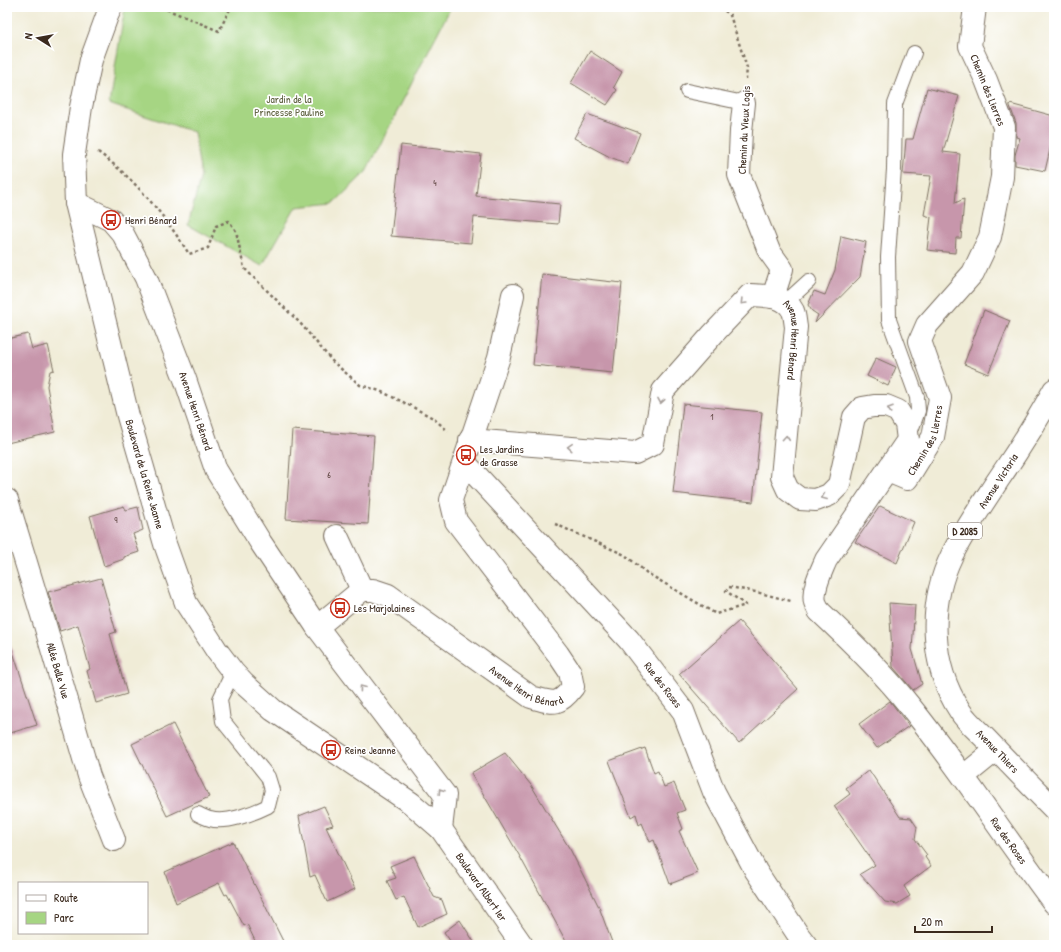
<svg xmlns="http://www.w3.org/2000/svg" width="1061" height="952" viewBox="0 0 1061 952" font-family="'Patrick Hand',sans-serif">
<rect width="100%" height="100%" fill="#fff"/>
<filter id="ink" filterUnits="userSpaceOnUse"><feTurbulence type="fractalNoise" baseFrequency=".025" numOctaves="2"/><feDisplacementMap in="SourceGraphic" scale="8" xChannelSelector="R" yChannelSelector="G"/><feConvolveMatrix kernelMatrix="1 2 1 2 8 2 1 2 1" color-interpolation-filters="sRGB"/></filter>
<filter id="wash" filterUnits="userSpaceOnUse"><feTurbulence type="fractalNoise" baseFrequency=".012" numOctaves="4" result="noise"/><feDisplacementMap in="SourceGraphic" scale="16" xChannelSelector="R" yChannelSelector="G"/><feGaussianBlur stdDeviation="0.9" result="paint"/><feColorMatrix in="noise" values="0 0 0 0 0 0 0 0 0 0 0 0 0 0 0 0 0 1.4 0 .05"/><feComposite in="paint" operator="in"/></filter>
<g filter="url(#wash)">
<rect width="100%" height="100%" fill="#f0ecd7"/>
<path fill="#a6d583" stroke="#708050" d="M125 7H451L366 172 334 203 296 207 262 266 188 225 201 176 194 132 109 104Z"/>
<g id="blocks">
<g fill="#c796ab">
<path d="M590 51 622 72 614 87 617 90 607 105 571 83Z"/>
<path d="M927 88 959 96 943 152 960 154 955 203 964 199 961 238H956L955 253 927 250 931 217 924 215 931 176 903 174 906 139H913Z"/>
<path d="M1010 104 1054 116V132L1045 171 1015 165V155L1020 138 1016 137V123L1010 106Z"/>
<path d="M587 114 640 133 628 164 610 157 574 138Z"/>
<path d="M401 145 481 154 476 196 560 204 558 224 474 217 471 243 391 236Z"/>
<path d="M841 236 866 242 860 277 815 323 818 315 812 311 808 305 814 291 825 295 835 270Z"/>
<path d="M542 274 622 283 613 373 533 365Z"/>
<path d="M984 310 1010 321 988 374 964 364Z"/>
<path d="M28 334 32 349 48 345 54 370 50 371 47 386 55 432 7 443V339Z"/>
<path d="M876 358 896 367 888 386 867 376Z"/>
<path d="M683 404 762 412 753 502 673 493Z"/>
<path d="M292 430 374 436 368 524 286 519Z"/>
<path d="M124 506 126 510 138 507 143 530 133 534 139 552 124 557V559L104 566 90 516Z"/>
<path d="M880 506 914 522 897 563 855 542Z"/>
<path d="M101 578 116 632 110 634 127 694 96 703 87 671 90 669 78 625 60 631 48 592Z"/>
<path d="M889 603 915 605 912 649 922 684 913 690 893 667Z"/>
<path d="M739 621 798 689 739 743 679 674Z"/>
<path d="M11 646 37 725 7 734V647Z"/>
<path d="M890 701 909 726 877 748 859 724Z"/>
<path d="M173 724 209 797 167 816 132 744Z"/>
<path d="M645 748 654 773 658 771 664 787 674 783 685 810 677 813 683 829 679 831 698 873 670 884 654 840 650 842 642 823 639 825 636 814 631 817 609 761Z"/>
<path d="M505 753 531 785 571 851 599 907 613 945H568L519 855 471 773Z"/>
<path d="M869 770 900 817 911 818 917 827 915 839 927 855 925 857 931 866 904 886 910 896 897 904 885 902 860 874 875 865 834 806 850 794 846 788Z"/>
<path d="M324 806 333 825 326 827 355 889 327 902 315 875 310 877 299 816Z"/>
<path d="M233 842 285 945H257L247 924 244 926 227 894 225 895 219 883 176 903 165 872Z"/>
<path d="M414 856 434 897 442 900 447 914 418 927 404 897 396 900 387 881 396 878 390 866Z"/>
<path d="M460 920 476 945H453L444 932Z"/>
</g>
</g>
</g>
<g filter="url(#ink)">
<use href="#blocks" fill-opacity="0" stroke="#7a6e5f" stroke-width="1"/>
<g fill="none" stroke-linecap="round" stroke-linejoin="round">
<g stroke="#7a6e5f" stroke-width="16">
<g id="service">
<path d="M687 91 744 103"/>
<path d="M786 302 809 281"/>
<path d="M909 436 918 411 917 397 889 320 888 257 894 169 895 104 914 53"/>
<path d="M198 814C202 816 206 818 210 819 226 824 254 813 268 806L272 790 268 777 223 721 220 699 233 672"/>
</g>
</g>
<g stroke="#7a6e5f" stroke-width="24">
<g id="minor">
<path id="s1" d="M111 7 107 16 91 60 81 107 74 154 76 203 128 416 165 544 186 603 217 651 233 672 244 684 273 710 411 803 441 829 522 945"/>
<path d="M744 103 741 131 739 175 769 251 782 269 773 297"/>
<path id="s2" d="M76 203 111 220 123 234 146 278 185 379 216 470 261 543 317 627 445 795 441 829"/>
<path id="s3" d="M470 440 635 453 653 444 663 391 713 334 750 295C766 296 785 295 793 311 795 316 795 322 796 327L782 477 788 490 800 499 816 500 829 495 839 485 854 417 862 408 874 406H886L898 411 906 424 908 440 826 560C821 572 812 589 815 602 816 605 818 608 819 611 851 641 882 671 909 705 961 769 1005 838 1054 903"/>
<path id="s4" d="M464 462 629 640 683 711 714 792 756 871 799 936 806 945"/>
<path id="s5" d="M888 471 907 479 933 437 940 398 920 341 927 325 973 273 990 237 1002 177 1004 127 986 80 970 46 975 7"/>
<path id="s6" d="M7 500 45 625 89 776 114 840"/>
<path d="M337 536 362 590"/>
<path id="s7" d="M317 627 362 590H373L388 595 531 697C553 703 558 707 573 687L570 672 558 654 456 521 451 500 499 357 513 295"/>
<path d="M964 776 996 750"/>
</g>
</g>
<g stroke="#7a6e5f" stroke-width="24">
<g id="primary">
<path id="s8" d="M1054 390C1037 421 1018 451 998 480 982 505 965 529 952 555 928 604 930 665 960 711 966 721 978 731 987 740 1009 763 1031 786 1054 809"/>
</g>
</g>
<g stroke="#7a6e5f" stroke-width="2.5" stroke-dasharray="3 3" stroke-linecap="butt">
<path d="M161 7 219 31 231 7"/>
<path d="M720 7 730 15 747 68 746 79"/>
<path d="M98 152C135 179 165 216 189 254L208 248 216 226 229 221 236 231 244 268 300 323 333 362 360 385 380 391 407 404 433 418 448 431"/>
<path d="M555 524 625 555 647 573 716 614 746 605 726 591 729 587 756 592 791 601"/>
</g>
<use href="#service" stroke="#fff" stroke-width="14"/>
<use href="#minor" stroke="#fff" stroke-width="22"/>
<use href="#primary" stroke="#fff" stroke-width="22"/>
</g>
<defs><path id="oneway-chevron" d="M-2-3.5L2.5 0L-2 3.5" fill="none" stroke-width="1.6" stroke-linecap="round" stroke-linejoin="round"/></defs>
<g stroke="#a79f9a">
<use href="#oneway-chevron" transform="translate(743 302) rotate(134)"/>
<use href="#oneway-chevron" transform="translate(661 401) rotate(100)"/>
<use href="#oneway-chevron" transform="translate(890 409) rotate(-161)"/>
<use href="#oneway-chevron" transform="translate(786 438) rotate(-85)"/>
<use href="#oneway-chevron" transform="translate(570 447) rotate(-176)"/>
<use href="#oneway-chevron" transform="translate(824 497) rotate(158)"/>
<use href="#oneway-chevron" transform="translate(362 688) rotate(-127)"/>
<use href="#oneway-chevron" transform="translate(441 791) rotate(-123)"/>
</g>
</g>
<defs>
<g id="bus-ring" transform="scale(1)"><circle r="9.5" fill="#fff" stroke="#c8321e" stroke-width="1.5"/><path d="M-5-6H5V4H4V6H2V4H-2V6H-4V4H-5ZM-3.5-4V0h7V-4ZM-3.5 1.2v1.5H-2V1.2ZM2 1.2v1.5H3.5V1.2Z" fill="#c8321e"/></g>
</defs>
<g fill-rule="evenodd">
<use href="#bus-ring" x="111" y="220"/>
<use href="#bus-ring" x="466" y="455"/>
<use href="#bus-ring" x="340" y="608"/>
<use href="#bus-ring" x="331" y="750"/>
</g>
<g text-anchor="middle" stroke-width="3.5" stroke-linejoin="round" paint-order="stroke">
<g font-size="9" fill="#5e4541">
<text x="435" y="186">4</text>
<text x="712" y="420">1</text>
<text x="329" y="478">6</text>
<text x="116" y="523">9</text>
</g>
<rect fill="#fff" stroke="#766a62" stroke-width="1" x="948" y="523" width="34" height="16" rx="3"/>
<g font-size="10" font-weight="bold" fill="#3b2a1e">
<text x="965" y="535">D 2085</text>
</g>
<g font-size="11" fill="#3b2a1e" stroke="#fff">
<text transform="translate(988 90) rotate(68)" y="4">Chemin des Lierres</text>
<text transform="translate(744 130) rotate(-87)" y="4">Chemin du Vieux Logis</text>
<text dy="4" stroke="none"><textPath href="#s3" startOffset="446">Avenue Henri Bénard</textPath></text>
<text dy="4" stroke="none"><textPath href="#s2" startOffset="249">Avenue Henri Bénard</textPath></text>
<text dy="4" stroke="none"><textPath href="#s5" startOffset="64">Chemin des Lierres</textPath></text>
<text dy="4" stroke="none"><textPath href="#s1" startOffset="481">Boulevard de la Reine Jeanne</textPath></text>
<text transform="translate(998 481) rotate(-57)" y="4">Avenue Victoria</text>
<text dy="4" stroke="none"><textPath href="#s6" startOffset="178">Allée Belle Vue</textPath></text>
<text dy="4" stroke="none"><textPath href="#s7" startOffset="252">Avenue Henri Bénard</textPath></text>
<text dy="4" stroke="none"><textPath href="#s4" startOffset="299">Rue des Roses</textPath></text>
<text dy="4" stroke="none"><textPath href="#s8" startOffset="412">Avenue Thiers</textPath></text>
<text dy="4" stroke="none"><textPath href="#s3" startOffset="1306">Rue des Roses</textPath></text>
<text dy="4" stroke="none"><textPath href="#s1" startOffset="1032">Boulevard Albert Ier</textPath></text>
</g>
<g font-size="11" fill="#5b5d3c" stroke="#fff">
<text x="289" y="103">Jardin de la<tspan x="289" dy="13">Princesse Pauline</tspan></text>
</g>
<g font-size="11" fill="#3b2a1e" stroke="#fff" text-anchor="start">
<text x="125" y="224">Henri Bénard</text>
<text x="480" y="453">Les Jardins<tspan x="480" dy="13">de Grasse</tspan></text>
<text x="354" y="612">Les Marjolaines</text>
<text x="345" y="754">Reine Jeanne</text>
</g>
</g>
<rect width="1061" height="952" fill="none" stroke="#fff" stroke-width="24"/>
<rect x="18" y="882" width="130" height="52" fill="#ffffff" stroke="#b1aaa5"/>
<rect x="26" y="895" width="20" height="6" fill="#ffffff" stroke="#b1aaa5"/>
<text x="54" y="902" font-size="12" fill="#3b2a1e">Route</text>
<rect x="26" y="912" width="20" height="12" fill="#a6d583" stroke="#b1aaa5"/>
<text x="54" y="922" font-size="12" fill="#3b2a1e">Parc</text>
<g transform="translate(38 38) rotate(281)" stroke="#ffffff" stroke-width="3" paint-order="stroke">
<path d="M0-3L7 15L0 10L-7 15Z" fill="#3b2a1e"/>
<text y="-6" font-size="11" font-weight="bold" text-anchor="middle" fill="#3b2a1e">N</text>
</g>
<path d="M915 926v6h77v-6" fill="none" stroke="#3b2a1e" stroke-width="2"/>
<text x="921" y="926" font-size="12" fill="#3b2a1e" stroke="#ffffff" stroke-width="3" paint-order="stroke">20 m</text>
</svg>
